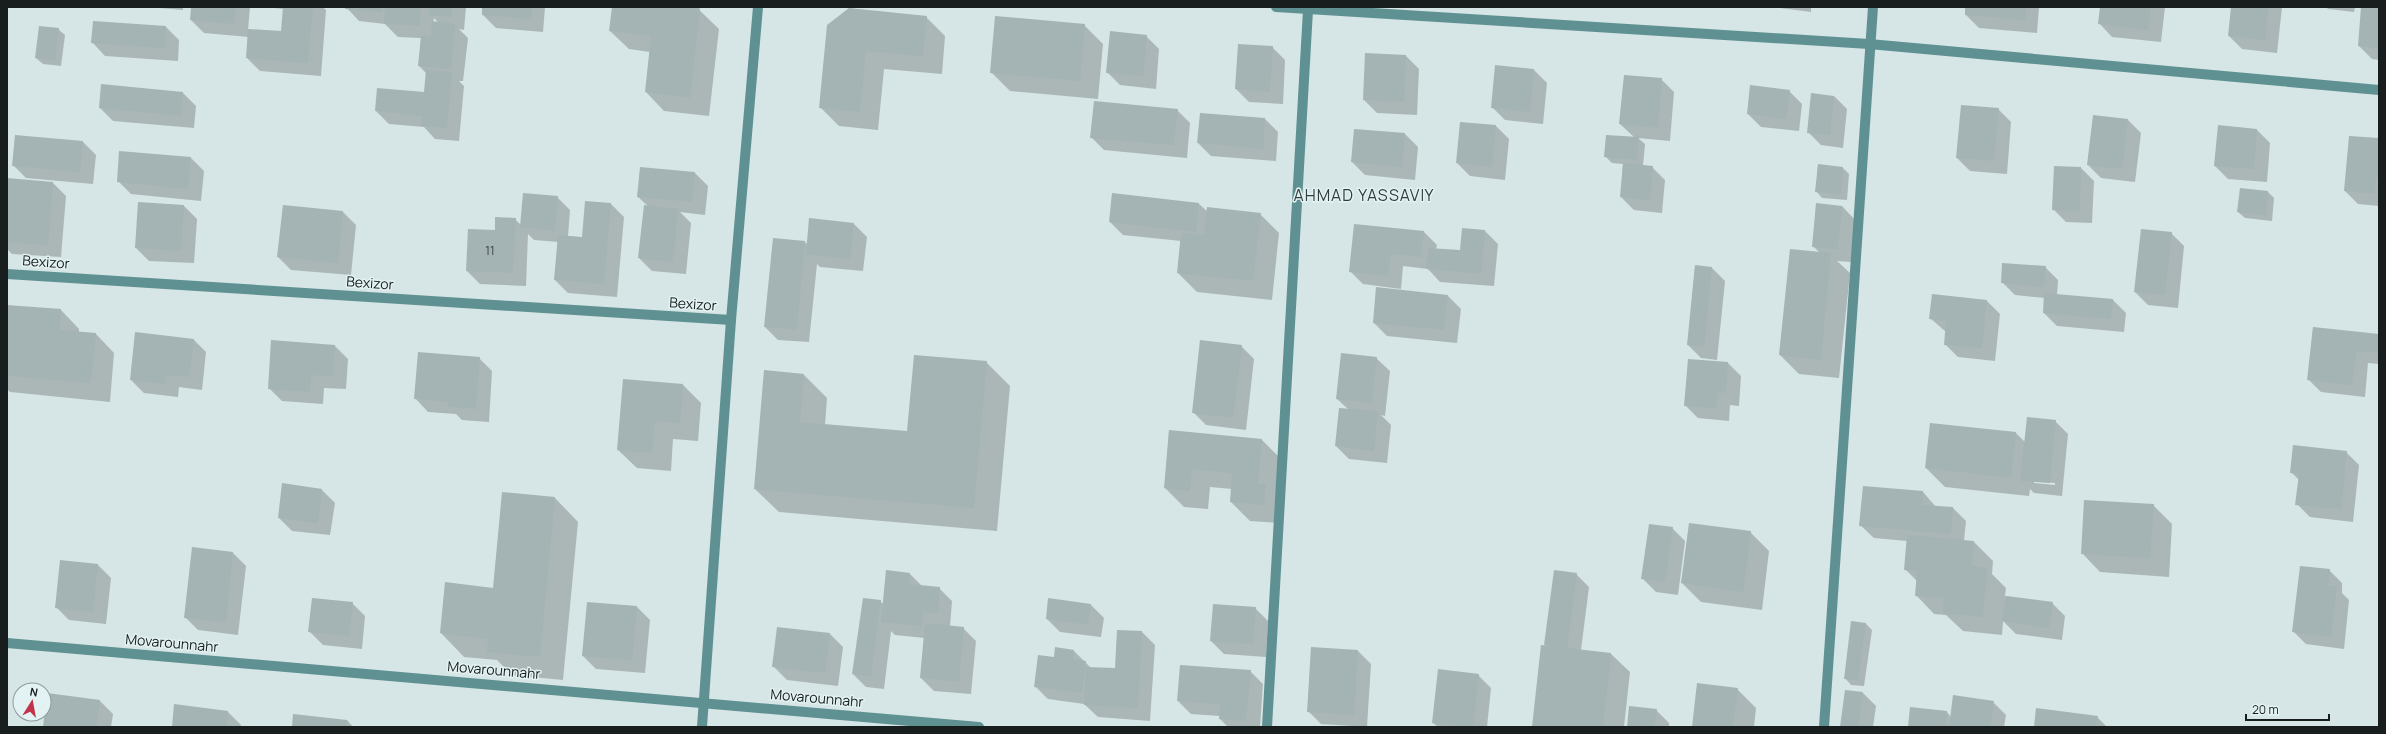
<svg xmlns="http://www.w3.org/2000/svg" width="2386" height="734" viewBox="0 0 2386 734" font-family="Manrope,sans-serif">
<rect width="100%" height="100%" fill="#d6e5e5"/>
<g fill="#0003" fill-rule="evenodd">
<path d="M147 7H183V10Z"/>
<path d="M192 7H250L248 30 282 32 284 9 265 7H323L326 10 321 76 260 71 247 58 249 37 204 33 191 20Z"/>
<path d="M346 7H466L464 30 459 29 468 38 463 81H459L464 86 459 141 435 139 424 127 389 124 376 111 425 93 427 74 419 66 421 38 398 37 385 24 359 21ZM434 18 439 23H433Z"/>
<path d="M483 7H545L543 32 496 28 483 15Z"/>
<path d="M613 7H696L719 29 709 116 664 111 646 92 650 52 629 49 610 31Z"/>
<path d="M1772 7H1811V12Z"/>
<path d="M1966 7H2039L2037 33 1979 28 1966 15Z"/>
<path d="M2101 7H2165L2161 42 2112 37 2099 23Z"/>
<path d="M2232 7H2282L2277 53 2242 49 2229 36Z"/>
<path d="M2326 7H2355L2354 12 2328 9Z"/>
<path d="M2362 7H2379V60L2372 59 2359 46Z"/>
<path d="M926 17 945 36 942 74 884 69 878 130 839 126 820 107 828 26Z"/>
<path d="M94 22 166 27 179 40 178 61 105 56 92 42Z"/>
<path d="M1084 25 1103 44 1098 99 1010 91 991 72Z"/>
<path d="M58 29 65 35 61 66 43 64 36 58Z"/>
<path d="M1146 36 1159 49 1156 89 1120 85 1107 72Z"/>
<path d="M1272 47 1285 60 1283 104 1249 102 1236 89Z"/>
<path d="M1366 54 1406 56 1419 69 1417 115 1377 113 1364 100Z"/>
<path d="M1496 67 1534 70 1547 83 1543 124 1505 120 1492 107Z"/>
<path d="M1661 79 1674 92 1670 141 1638 138 1645 144 1643 166 1652 167 1665 180 1662 213 1634 210 1621 197 1623 164 1612 163 1606 157 1634 137 1620 124Z"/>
<path d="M102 86 183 93 196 106 194 128 113 121 100 108Z"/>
<path d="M1789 91 1802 104 1799 131 1761 127 1748 114Z"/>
<path d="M1834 96 1847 109 1843 148 1821 145 1808 132Z"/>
<path d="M1998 109 2011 122 2007 174 1970 171 1957 158Z"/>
<path d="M1177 110 1190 123 1187 158 1104 150 1091 137Z"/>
<path d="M1265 119 1278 132 1276 161 1211 156 1198 143Z"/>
<path d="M2128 120 2141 133 2135 182 2101 178 2088 165Z"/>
<path d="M1496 126 1509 139 1505 180 1470 176 1457 163Z"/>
<path d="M1355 130 1405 134 1418 147 1415 180 1365 175 1352 162Z"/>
<path d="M2257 130 2270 143 2267 182 2228 179 2215 166Z"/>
<path d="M2379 139V206L2358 204 2345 191Z"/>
<path d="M83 142 96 155 93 184 26 178 13 165Z"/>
<path d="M191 158 204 171 201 201 131 194 118 181Z"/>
<path d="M1818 165 1843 168 1849 174 1847 200 1822 198 1816 191Z"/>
<path d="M2081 168 2094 181 2092 223 2066 222 2053 209Z"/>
<path d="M695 173 708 186 705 215 680 212 691 223 686 274 652 271 639 258 649 207 638 197Z"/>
<path d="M7 179 53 183 66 196 61 257 12 254 7 249Z"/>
<path d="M2268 192 2274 198 2272 221 2245 218 2238 212Z"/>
<path d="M557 197 570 210 568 236 583 238 611 204 624 217 617 297 568 293 555 280 559 242 534 240 528 234 526 286 480 284 467 271 496 231 515 219 521 225Z"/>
<path d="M1199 204 1208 212 1260 214 1279 233 1272 300 1197 292 1178 273 1181 241 1123 235 1110 222Z"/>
<path d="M184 206 197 219 194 263 149 261 136 248Z"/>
<path d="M1842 206 1855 220 1851 262 1837 261 1850 273 1839 378 1799 374 1780 355 1820 253 1813 246Z"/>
<path d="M283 207 343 212 356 225 351 275 291 270 278 257Z"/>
<path d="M854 224 867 237 863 271 820 267 817 264 809 342 778 340 765 327 805 242 808 245Z"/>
<path d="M1485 231 1498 244 1494 286 1440 282 1428 269 1403 266 1401 289 1363 284 1350 271 1424 232 1437 245 1436 249 1461 252Z"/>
<path d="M2171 233 2184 246 2178 308 2148 305 2135 292Z"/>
<path d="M1695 267 1712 268 1725 281 1717 360 1701 358 1688 345Z"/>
<path d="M2045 267 2058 280 2057 295 2113 300 2126 313 2124 332 2057 326 2044 313 2045 298 2015 295 2002 282Z"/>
<path d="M1448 296 1461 309 1457 343 1387 336 1374 323Z"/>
<path d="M1987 301 2000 314 1995 361 1958 357 1945 344 1946 332 1930 318Z"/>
<path d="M7 306 61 310 79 329V333L96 334 114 353 110 402 10 392 7 389Z"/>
<path d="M2313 328 2379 335V364L2368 363 2365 397 2321 392 2308 379Z"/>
<path d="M193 339 206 352 202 390 179 387 178 397 144 393 131 380Z"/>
<path d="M335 346 348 359 346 389 324 388 323 404 282 401 269 388Z"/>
<path d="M1241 346 1254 359 1246 430 1206 425 1193 412Z"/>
<path d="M479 358 492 371 489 422 462 420 456 414 428 412 415 398Z"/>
<path d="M1376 358 1390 371 1385 416 1381 415 1391 425 1387 463 1349 459 1336 446 1348 409 1337 399Z"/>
<path d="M986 362 1010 386 997 531 779 512 755 489 804 375 827 398 825 425 908 433Z"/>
<path d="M1728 363 1741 376 1739 406 1730 405 1729 421 1698 418 1685 405Z"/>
<path d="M683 385 701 403 698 441 673 439 671 471 637 468 618 450Z"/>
<path d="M2055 421 2068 434 2062 496 2034 493 2030 489 2029 496 1945 487 1926 468 2016 433 2025 442ZM2034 481 2055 483V485L2034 483Z"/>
<path d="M1169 432 1262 440 1281 459 1282 523 1250 521 1231 502 1232 489 1210 487 1208 509 1184 507 1165 488Z"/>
<path d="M2346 452 2359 465 2353 522 2310 517 2297 504 2299 480 2291 472Z"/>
<path d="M1864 487 1923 492 1936 507 1953 508 1966 521 1964 541 1974 542 1993 561 1992 574 2006 588 2005 596 2052 603 2065 616 2062 640 2016 634 2003 621 2002 635 1963 631 1946 615 1934 614 1916 595 1917 581 1905 569 1907 541 1874 538 1860 525Z"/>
<path d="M322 490 335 503 330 535 292 531 279 518Z"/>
<path d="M555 498 578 522 563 680 512 675 497 660 464 657 441 633 494 589Z"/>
<path d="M2153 505 2172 524 2169 577 2100 572 2082 553Z"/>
<path d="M1672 528 1685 541 1678 595 1656 592 1643 579Z"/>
<path d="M1750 532 1769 551 1762 610 1701 602 1682 583Z"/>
<path d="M233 553 246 566 238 635 198 630 185 617Z"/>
<path d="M98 565 111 578 106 624 69 620 56 607Z"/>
<path d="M2329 570 2342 583V593L2349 600 2344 649 2306 644 2293 631Z"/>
<path d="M887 571 910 574 922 586 939 588 952 601 950 626 963 628 976 641 971 694 934 691 921 678 925 638 895 635 891 631 884 689 866 687 853 674 880 601 884 605Z"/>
<path d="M1576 574 1589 587 1581 650 1611 654 1630 672 1624 727H1533L1548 647 1545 645Z"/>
<path d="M352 603 365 616 362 649 323 645 310 632Z"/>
<path d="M1091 605 1104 618 1101 637 1060 632 1047 619Z"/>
<path d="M637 607 650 620 645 673 596 669 583 656Z"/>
<path d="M1255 608 1268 621 1266 657 1224 654 1211 641Z"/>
<path d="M1865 623 1872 630 1864 686 1851 685 1845 678Z"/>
<path d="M1142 632 1155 645 1150 721 1098 717 1084 704 1048 699 1035 686 1055 658 1074 651 1091 668 1116 669Z"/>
<path d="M830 634 843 647 838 686 787 680 774 667Z"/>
<path d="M1312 648 1358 651 1371 664 1367 727 1321 724 1308 711Z"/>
<path d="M1250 671 1263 684 1260 727H1228L1220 719V716L1191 714 1178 701Z"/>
<path d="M1478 675 1491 688 1487 727H1438L1433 723Z"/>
<path d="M1737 689 1756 708 1754 727H1693Z"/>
<path d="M1863 693 1876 706 1873 727H1841Z"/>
<path d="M100 701 113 714 111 727H44Z"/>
<path d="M1993 702 2006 715 2004 727H1909L1947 712 1951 717Z"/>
<path d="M175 705 228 712 241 725V727H173Z"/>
<path d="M1656 710 1669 723V727H1628Z"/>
<path d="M2097 717 2107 727H2035Z"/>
<path d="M347 720 353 727H293Z"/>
</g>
<g fill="#a4b3b3">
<path d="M191 7H236L234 24 190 20Z"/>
<path d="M283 7H313L308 63 246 58 248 29 281 31Z"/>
<path d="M345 7H383L382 12 345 9Z"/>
<path d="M385 7H421L419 26 384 24Z"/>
<path d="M430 7H452L451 17 429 15Z"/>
<path d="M482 7H532L531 19 482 15Z"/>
<path d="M612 7H698L700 9 690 98 645 92 651 36 609 31Z"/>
<path d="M1965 7H2026L2025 20 1965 15Z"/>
<path d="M2100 7H2151L2148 30 2098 24Z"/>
<path d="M2231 7H2268L2265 40 2228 36Z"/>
<path d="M2361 7H2379V48L2358 46Z"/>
<path d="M849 8 927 16 923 56 866 51 860 112 819 108 827 25Z"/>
<path d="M995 16 1085 24 1080 81 990 73Z"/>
<path d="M93 21 166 26 165 48 91 43Z"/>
<path d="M432 21 455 24 451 69 418 66 421 36 431 37Z"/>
<path d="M39 26 59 28 55 60 35 58Z"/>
<path d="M1110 31 1147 35 1143 76 1106 73Z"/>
<path d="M1238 44 1273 46 1270 92 1235 89Z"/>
<path d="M1365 53 1406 55 1404 102 1363 100Z"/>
<path d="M1495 65 1534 69 1530 112 1491 108Z"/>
<path d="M426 70 452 72 447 128 421 126 422 116 375 111 377 88 424 92Z"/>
<path d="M1624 75 1662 78 1658 128 1619 124Z"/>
<path d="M101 84 183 92 181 116 99 108Z"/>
<path d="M1750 85 1790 90 1786 119 1747 114Z"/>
<path d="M1811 93 1834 96 1830 135 1807 133Z"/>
<path d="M1094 101 1178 109 1174 145 1090 138Z"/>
<path d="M1961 105 1999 108 1994 161 1956 158Z"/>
<path d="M1200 113 1265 118 1263 149 1197 143Z"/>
<path d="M2093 115 2128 119 2122 169 2087 165Z"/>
<path d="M1460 122 1496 125 1492 167 1456 163Z"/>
<path d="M2218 125 2257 129 2254 169 2214 166Z"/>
<path d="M1354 129 1405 133 1402 167 1351 162Z"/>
<path d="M15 135 83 141 80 172 12 166Z"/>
<path d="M1606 135 1639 137 1637 160 1604 157Z"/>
<path d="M2349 136 2379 138V178H2376L2375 194 2344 191Z"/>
<path d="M119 151 191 157 188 189 117 182Z"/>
<path d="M1623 163 1653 166 1650 200 1620 197Z"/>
<path d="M1818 164 1843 167 1841 194 1815 192Z"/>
<path d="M2054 166 2081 167 2080 211 2052 210Z"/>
<path d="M640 167 695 172 692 202 637 197Z"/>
<path d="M7 178 53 182 48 245 7 242Z"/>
<path d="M2240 188 2268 191 2266 215 2237 212Z"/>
<path d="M523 193 558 196 555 231 520 227Z"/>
<path d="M1112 193 1199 203 1196 232 1109 222Z"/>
<path d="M585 201 611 203 604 284 554 280 558 235 582 237Z"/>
<path d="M138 202 184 205 181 251 135 248Z"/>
<path d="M1816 203 1842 206 1838 249 1812 247Z"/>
<path d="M283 205 343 211 338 263 277 257Z"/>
<path d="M644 205 678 209 673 262 638 258Z"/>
<path d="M1207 207 1261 213 1253 281 1177 273 1181 233 1204 235Z"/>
<path d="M495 217 516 218 513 273 466 271 468 229 495 230Z"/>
<path d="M809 218 854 223 850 259 806 254Z"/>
<path d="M1354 224 1424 231 1421 257 1391 254 1388 276 1349 272Z"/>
<path d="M1462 228 1485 230 1481 274 1426 269 1428 248 1460 250Z"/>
<path d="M2141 229 2172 232 2165 295 2134 292Z"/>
<path d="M773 238 805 241 797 330 764 327Z"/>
<path d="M1790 249 1831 253 1821 360 1779 355Z"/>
<path d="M2002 263 2046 266 2044 287 2001 283Z"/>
<path d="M1695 265 1712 267 1704 347 1687 345Z"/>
<path d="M1376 287 1448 295 1444 330 1373 323Z"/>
<path d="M2044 293 2113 299 2111 319 2043 313Z"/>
<path d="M1932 294 1987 300 1982 348 1944 345 1946 321 1929 319Z"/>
<path d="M7 305 61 309 59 330 96 333 91 383 7 376Z"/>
<path d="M2313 327 2379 334 2378 353 2356 351 2352 385 2307 380Z"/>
<path d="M135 332 194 339 189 377 166 375 165 384 130 380Z"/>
<path d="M271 340 335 345 333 377 311 375 310 392 268 389Z"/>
<path d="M1200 340 1242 345 1233 418 1192 413Z"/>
<path d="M418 352 480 357 476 409 448 407V402L414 399Z"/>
<path d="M1341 353 1377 357 1372 403 1336 399Z"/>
<path d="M914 355 987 361 974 508 754 489 764 370 804 374 800 422 907 431Z"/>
<path d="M1688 359 1728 362 1726 393 1718 392 1716 408 1684 406Z"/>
<path d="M623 379 683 384 680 423 655 421 652 453 617 450Z"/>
<path d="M1339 408 1378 411 1374 451 1335 446Z"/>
<path d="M2027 417 2056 420 2050 483 2020 481Z"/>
<path d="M1930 423 2016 432 2011 478 1925 468Z"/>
<path d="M1169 430 1262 439 1258 484 1266 485 1264 505 1230 502 1232 473 1192 469 1190 491 1164 488Z"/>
<path d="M2293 445 2347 451 2341 509 2295 505 2299 474 2290 473Z"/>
<path d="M282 483 322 489 318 523 278 518Z"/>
<path d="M1863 486 1923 491 1922 505 1953 507 1951 534 1859 526Z"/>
<path d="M502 492 555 497 540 657 487 652 488 639 440 633 445 582 493 588Z"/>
<path d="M2084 500 2154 504 2150 558 2081 554Z"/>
<path d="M1689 523 1751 531 1743 592 1681 583Z"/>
<path d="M1649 524 1673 527 1665 582 1641 579Z"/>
<path d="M1907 535 1974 541 1972 566 1987 568 1983 617 1943 613 1944 598 1915 596 1917 571 1904 570Z"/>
<path d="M192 547 233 552 226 622 184 618Z"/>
<path d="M60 560 98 564 93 612 55 608Z"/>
<path d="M2300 566 2330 569 2328 586H2337L2331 637 2292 632Z"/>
<path d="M886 570 910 573 909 584 940 587 938 613 923 612 922 626 881 622Z"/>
<path d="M1554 570 1577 573 1567 648 1611 653 1603 727H1532L1541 645 1549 646 1544 645Z"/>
<path d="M2006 596 2053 602 2049 628 2002 621Z"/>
<path d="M312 598 353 602 349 636 308 632Z"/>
<path d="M863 598 881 600 871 677 852 674Z"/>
<path d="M1048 598 1091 604 1088 625 1046 619Z"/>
<path d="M587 602 637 606 632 660 582 656Z"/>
<path d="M1213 604 1256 607 1253 644 1210 641Z"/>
<path d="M1851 621 1866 623 1858 680 1844 679Z"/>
<path d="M925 623 964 627 959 682 920 678Z"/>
<path d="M777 627 830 633 825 673 772 667Z"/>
<path d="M1117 630 1142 631 1138 708 1084 705 1086 667 1115 668Z"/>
<path d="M1055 647 1074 650 1073 659 1086 661 1082 693 1034 687 1038 655 1054 657Z"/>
<path d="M1311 647 1358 650 1354 715 1307 712Z"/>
<path d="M1180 665 1251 670 1246 721 1219 719 1220 704 1177 701Z"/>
<path d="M1438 669 1479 674 1473 727 1432 723Z"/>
<path d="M1697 683 1738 688 1733 727H1692Z"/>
<path d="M1845 690 1863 692 1858 727H1840Z"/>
<path d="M47 693 100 700 96 727H43Z"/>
<path d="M1953 695 1994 701 1990 727H1949Z"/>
<path d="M174 704 228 711 227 727H172Z"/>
<path d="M1629 706 1657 709 1654 727H1627Z"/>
<path d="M1910 707 1947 711 1946 727H1908Z"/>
<path d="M2036 708 2098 716 2096 727H2034Z"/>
<path d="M293 714 347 720 346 727H292Z"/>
</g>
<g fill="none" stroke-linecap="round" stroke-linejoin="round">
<g stroke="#5f9192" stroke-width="10">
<path d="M1276 7 1869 44 2379 90"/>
<path d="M7 274 731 320"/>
<path d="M7 643 979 727"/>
<path d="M702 727 731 320 758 7"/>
<path d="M1267 727 1308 10"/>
<path d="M1824 727 1873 7"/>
</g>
</g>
<g text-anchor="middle" stroke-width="3" stroke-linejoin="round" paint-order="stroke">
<g font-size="12" fill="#3b4242">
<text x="490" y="255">11</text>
</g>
<g font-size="14" fill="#181d1d" stroke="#e3f2f2">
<text transform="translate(46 262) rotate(4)" y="5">Bexizor</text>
<text transform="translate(370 283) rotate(4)" y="5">Bexizor</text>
<text transform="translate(693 304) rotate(4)" y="5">Bexizor</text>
<text transform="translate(172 643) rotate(5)" y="5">Movarounnahr</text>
<text transform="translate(494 670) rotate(5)" y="5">Movarounnahr</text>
<text transform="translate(817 698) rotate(5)" y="5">Movarounnahr</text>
</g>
<g font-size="16" letter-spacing="1" fill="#323e3e" stroke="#e3f2f2">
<text x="1364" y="201">AHMAD YASSAVIY</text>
</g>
</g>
<rect width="2386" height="734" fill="none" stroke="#181d1d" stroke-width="16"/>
<g transform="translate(32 702) rotate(11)"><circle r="19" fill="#e3f2f2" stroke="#929d9d"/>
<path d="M0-3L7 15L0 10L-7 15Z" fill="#c23249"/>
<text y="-6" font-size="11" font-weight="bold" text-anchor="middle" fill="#181d1d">N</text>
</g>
<path d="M2246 714v6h83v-6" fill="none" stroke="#181d1d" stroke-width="2"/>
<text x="2252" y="714" font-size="12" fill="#181d1d" stroke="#e3f2f2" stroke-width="3" paint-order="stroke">20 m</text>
</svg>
